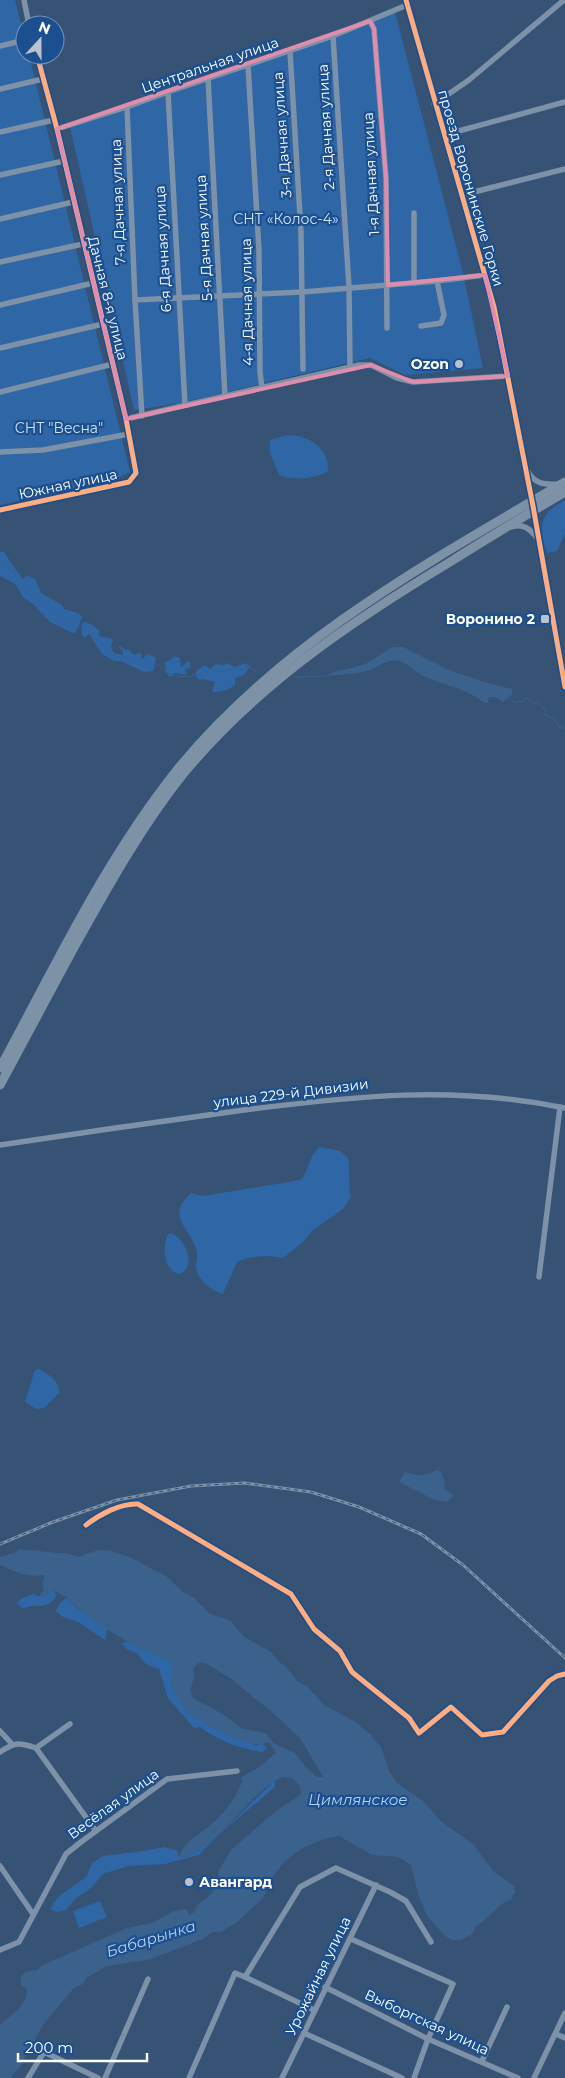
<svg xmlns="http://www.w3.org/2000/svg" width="565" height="2078" viewBox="0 0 565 2078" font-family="Montserrat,sans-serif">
<rect width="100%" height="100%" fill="#365274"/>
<g fill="#2f66a5">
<path d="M0 0H15L25 39V55H29L130 472 118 478 0 505Z"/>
<path d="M395 12 463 273 483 368 405 375 370 358 181 403 134 410 70 127 124 111Z"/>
<path d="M287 435C308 435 330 448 328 471 315 479 292 481 279 475 275 463 267 453 270 440Z"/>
<path d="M565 500V533L557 551 548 553C544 548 544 544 543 538 539 517 548 510 565 500Z"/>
<path d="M0 552H4C10 560 18 575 24 579L26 575 35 579 41 593 62 605 64 609 78 613 82 617 75 634 50 622 34 605 23 597 15 584 0 576Z"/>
<path d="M85 622 91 624 99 630V636L113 639 111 647 114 653 123 655V651L118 647 120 646 126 650 128 649 134 655 140 653 142 654 141 660 148 654 156 658 153 671 144 672 121 661H114L102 654 90 635 88 634 86 638 82 635V623Z"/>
<path d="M175 656 180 658 181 667 188 661 190 663 191 668 185 669 186 675 175 673 170 677 166 673 165 663Z"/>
<path d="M227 663 235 667 245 663 250 666 244 675 235 678V685C229 690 218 693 212 692L215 682 203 679 199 680 195 675 197 670 205 665 210 669 216 664 223 665Z"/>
<path d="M320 1147 340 1151 348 1158C350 1171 348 1183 351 1197L343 1209 312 1231 302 1243 283 1258C269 1255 250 1256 237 1262L223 1294C213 1292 197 1279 196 1268 195 1263 198 1257 197 1252 192 1228 164 1218 191 1193L203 1196 301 1180C309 1170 309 1154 320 1147Z"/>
<path d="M171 1233C186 1239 197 1266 180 1274 163 1272 162 1246 168 1234Z"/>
<path d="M40 1369C49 1375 60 1381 59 1393L44 1408 36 1409 25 1402 35 1370Z"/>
<path d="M53 1590 57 1595C45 1613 39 1601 23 1609L17 1603 21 1599 33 1594 41 1597Z"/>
<path d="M66 1598 78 1609 108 1628 105 1640 78 1622 63 1617 56 1611 60 1603Z"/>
<path d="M127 1642 164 1657 172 1663V1684L255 1745 263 1744 267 1748 262 1752C238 1748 219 1741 200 1727L194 1728 168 1698 159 1669C148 1667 142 1661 137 1653L126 1649 122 1643Z"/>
<path d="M275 1781V1787L216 1837 199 1855 165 1864 128 1866 103 1874 90 1889 75 1899 66 1910 57 1912 50 1909 58 1897 86 1877 92 1863 103 1856 143 1851 164 1847 178 1851V1857C205 1858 252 1798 275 1781Z"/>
<path d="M100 1901 107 1917 79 1928 73 1911Z"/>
</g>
<g fill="#3b618d" fill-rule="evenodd">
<path d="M394 647H403L449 670 484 682 512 689V695L503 702 495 697H489L488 703H484C465 686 436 685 415 671 407 665 402 659 391 661 383 662 378 667 370 670 356 675 339 674 324 676 338 669 353 669 367 663 377 659 382 651 394 647Z"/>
<path d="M437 1470 442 1473V1477L445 1480 444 1489 454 1495 447 1502 435 1500 399 1482 405 1472C420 1476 422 1477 437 1470Z"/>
<path d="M20 1549C30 1550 39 1551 49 1552 63 1554 63 1551 78 1557L98 1550 111 1551 132 1558 167 1577 183 1592 193 1597 210 1614 230 1620 244 1637 270 1651 279 1662 286 1666 297 1681 308 1687 324 1705 354 1721 369 1733 381 1747 389 1771 397 1783 423 1801 443 1823 473 1844 494 1872 514 1886 515 1892 511 1900C497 1903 490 1919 476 1926L472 1934 461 1940H451L444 1935 427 1916 418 1894 411 1865 398 1857 372 1855 339 1836 324 1839 303 1848 285 1861 274 1875 263 1898 236 1923 221 1932H212L203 1939 148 1960 107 1966 86 1978 83 1984 74 1988 43 2025 20 2067 10 2078H0V2025C10 2016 28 2005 27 1989L21 1985V1976L25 1972 37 1970 43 1965 127 1928 152 1923 174 1911 186 1909 189 1915 195 1912 194 1910 197 1909 196 1906 209 1896 217 1886 219 1870 231 1850 276 1811 301 1794 300 1786 292 1778C289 1778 284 1776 281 1778 251 1789 212 1858 178 1857 186 1842 191 1840 204 1830 219 1819 237 1799 242 1781L240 1778 259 1767 276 1753 271 1745 267 1742C251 1752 203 1723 189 1713 185 1709 180 1702 177 1697 171 1686 172 1675 172 1663 158 1653 141 1650 126 1641 106 1629 84 1614 66 1598V1595L65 1597 53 1590 41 1598 39 1596 44 1590 42 1584 45 1575C28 1578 16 1572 0 1565V1557L14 1553ZM198 1663H205L230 1678 273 1713 300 1738 323 1777H317L305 1766 295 1753 275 1744 265 1733 241 1728 223 1714 193 1698 190 1689 194 1679 193 1669Z"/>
</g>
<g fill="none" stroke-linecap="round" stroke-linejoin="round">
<g stroke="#3b618d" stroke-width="1">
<path d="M0 562 26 583 40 602 52 613 70 624 93 633 95 638 98 637C101 645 111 655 120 658L123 656 126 659 129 658 139 665 153 669 158 665C161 667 165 672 167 673 175 677 196 679 202 672H210L212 670 222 672C227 669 237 668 243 670L249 667 256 672"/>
<path d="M295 677 324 676"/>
<path d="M508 697 515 703 524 701 527 697 533 704 539 702 545 711V715C554 718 555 719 559 727L565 729"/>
</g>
<g stroke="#7d92a8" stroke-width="5.5">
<path d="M24 0 29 25"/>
<path d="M406 0 494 307 533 506 565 687"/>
<path d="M370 21 374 29 386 178 387 328"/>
<path d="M333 36 349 287 350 368"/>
<path d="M0 46 25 40"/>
<path d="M290 51 301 233 303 369"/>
<path d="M248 65 259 250 260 372 262 388"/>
<path d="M208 78 225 396"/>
<path d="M0 89 43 79"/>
<path d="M168 92 185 405"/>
<path d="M434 104 469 80 564 0"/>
<path d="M127 107 135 300 142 416"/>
<path d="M57 129 127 107 168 92 333 36 407 5"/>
<path d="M0 132 54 120"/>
<path d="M444 135 565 102"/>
<path d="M0 175 64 161"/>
<path d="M462 195 565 169"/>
<path d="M414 213V283"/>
<path d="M0 219 73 202"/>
<path d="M0 262 83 244"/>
<path d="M135 300 302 292 437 281 485 275"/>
<path d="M0 305 93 283"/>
<path d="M421 326 441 323 444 315 437 281"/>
<path d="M0 348 103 324"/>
<path d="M0 392 113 364"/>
<path d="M126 419 359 365H371L397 378 413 382 508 376"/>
<path d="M0 452 43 450 129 434"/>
<path d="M527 470C534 484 544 485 559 484"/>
<path d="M0 510 129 482 136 473 126 419 57 129 37 55"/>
<path d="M511 527C524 523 530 529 538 539"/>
<path d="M0 1145C81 1133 163 1121 244 1110 355 1096 453 1085 565 1108"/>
<path d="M539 1277 560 1107"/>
<path d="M86 1525C99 1515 120 1503 138 1504L291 1594 314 1629 340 1651 352 1672 409 1718 419 1733 451 1707 482 1735 503 1732 549 1681 557 1676 565 1674"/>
<path d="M0 1731 12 1744"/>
<path d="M36 1748 96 1831"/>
<path d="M0 1752C15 1742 19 1742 36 1748L70 1724"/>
<path d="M0 1866 33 1914"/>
<path d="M351 1939 453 1984 428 2039 414 2078"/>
<path d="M0 1950 19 1942 66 1854 81 1842 167 1779 237 1771"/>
<path d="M245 1977 314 2010"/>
<path d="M325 1987 428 2039 518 2078"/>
<path d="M304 2033 402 2078"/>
<path d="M556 2034 565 2038"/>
<path d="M482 2061 507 2007"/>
<path d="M28 2078 44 2052 98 2078"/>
<path d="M105 2078 148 1979"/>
<path d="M189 2078 235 1973 245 1977 300 1887 336 1868 390 1892 406 1901 431 1942"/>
<path d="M282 2078 376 1885"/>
<path d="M534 2078 565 2013"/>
</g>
<g stroke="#7e92a7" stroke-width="9">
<path d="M0 1068C55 967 105 860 177 770 280 643 427 563 565 482"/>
<path d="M0 1085C24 1040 48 996 72 951 106 890 140 828 184 773 258 684 352 621 450 562 488 538 526 515 565 492"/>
</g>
<g stroke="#7e92a7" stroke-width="3">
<path id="rail" d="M0 1544 53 1522 117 1500 191 1486 244 1483 311 1492 359 1507 421 1534 463 1565 565 1658"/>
</g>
<use href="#rail" stroke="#1b4f8f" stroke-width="1" stroke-dasharray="4" stroke-linecap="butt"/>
<g stroke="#1b4f8f" stroke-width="8">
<g id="cycleway">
<path d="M406 0 494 307 533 506 565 687"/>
<path d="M0 510 129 482 136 473 126 419 57 129 37 55"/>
<path d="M86 1525C99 1515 120 1503 138 1504L291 1594 314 1629 340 1651 352 1672 409 1718 419 1733 451 1707 482 1735 503 1732 549 1681 557 1676 565 1674"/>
</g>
</g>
<use href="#cycleway" stroke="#ffac80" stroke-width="5"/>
</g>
<path fill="none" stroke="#e08cad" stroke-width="4" stroke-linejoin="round" d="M370 21 374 29 386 178 388 285 485 275 508 376 413 382 371 365 126 419 57 129Z"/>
<g fill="#b9c2ce" stroke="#1b4f8f" stroke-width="2">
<circle cx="459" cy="364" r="5"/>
<rect x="540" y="614" width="10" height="10" rx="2.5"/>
<circle cx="189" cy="1882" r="5"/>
</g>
<g text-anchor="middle" stroke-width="4.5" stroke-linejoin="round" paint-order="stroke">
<g font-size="14" fill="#fff" stroke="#1b4f8f">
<text transform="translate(210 65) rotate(-19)" y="5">Центральная улица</text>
<text transform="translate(326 127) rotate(-93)" y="5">2-я Дачная улица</text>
<text transform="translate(282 135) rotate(-94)" y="5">3-я Дачная улица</text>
<text transform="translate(371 174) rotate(-93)" y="5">1-я Дачная улица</text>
<text transform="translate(471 188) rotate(74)" y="5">проезд Воронинские Горки</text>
<text transform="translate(118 202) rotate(-92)" y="5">7-я Дачная улица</text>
<text transform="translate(204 238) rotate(-93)" y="5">5-я Дачная улица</text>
<text transform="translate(163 249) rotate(-93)" y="5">6-я Дачная улица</text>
<text transform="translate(108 298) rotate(76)" y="5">Дачная 8-я улица</text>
<text transform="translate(247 302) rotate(-91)" y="5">4-я Дачная улица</text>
<text transform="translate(68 484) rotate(-12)" y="5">Южная улица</text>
<text transform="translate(291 1093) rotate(-7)" y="5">улица 229-й Дивизии</text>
<text transform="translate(113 1804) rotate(-36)" y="5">Весёлая улица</text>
<text transform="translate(318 1976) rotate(-64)" y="5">Урожайная улица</text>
<text transform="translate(427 2022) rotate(25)" y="5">Выборгская улица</text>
</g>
<g font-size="14" fill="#cfe3fa" stroke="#1b4f8f">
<text x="286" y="224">СНТ «Колос-4»</text>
<text x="59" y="433">СНТ "Весна"</text>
</g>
<g font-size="14" font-weight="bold" fill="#fff" stroke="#1b4f8f" text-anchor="end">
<text x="449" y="369">Ozon</text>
<text x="535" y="624">Воронино 2</text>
<text x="199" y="1887" text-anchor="start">Авангард</text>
</g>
<g font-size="15" font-style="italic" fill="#b5d3f5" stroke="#1b4f8f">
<text x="358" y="1805">Цимлянское</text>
<text transform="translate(151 1939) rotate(-17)" y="5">Бабарынка</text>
</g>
</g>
<g transform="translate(40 40) rotate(21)"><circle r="24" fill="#1b4f8f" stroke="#7695bc"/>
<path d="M0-4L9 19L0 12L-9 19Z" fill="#b9c2ce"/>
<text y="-8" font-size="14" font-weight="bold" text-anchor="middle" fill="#ffffff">N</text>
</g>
<path d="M18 2053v8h129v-8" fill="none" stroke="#ffffff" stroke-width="2.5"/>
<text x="25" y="2053" font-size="15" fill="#ffffff" stroke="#1b4f8f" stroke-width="4" paint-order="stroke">200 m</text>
</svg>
